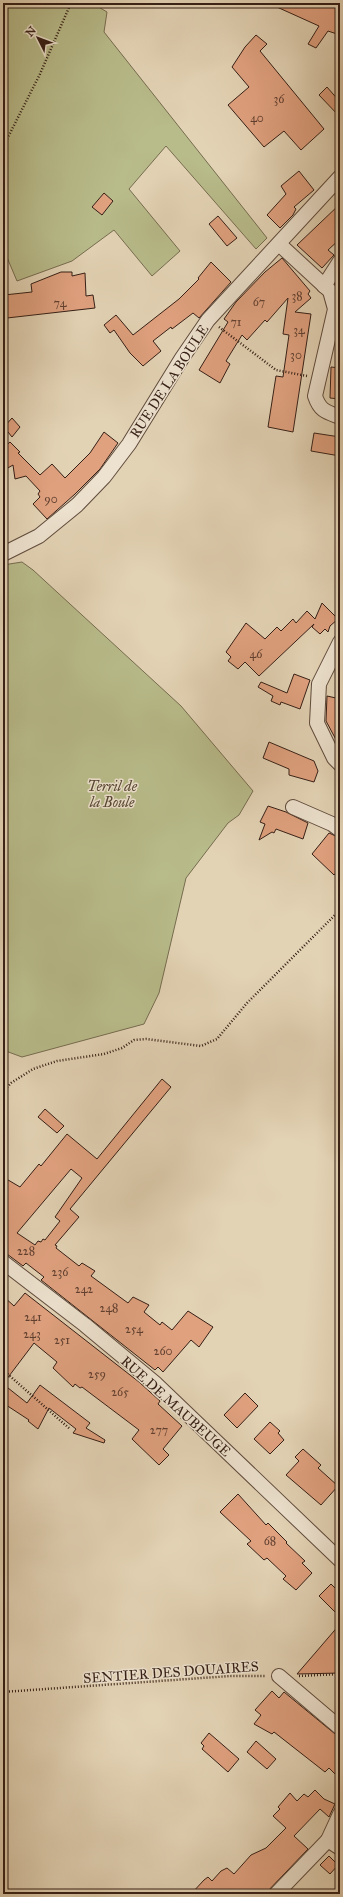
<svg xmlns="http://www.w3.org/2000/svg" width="343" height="1897" viewBox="0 0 343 1897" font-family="'IM FELL Great Primer',serif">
<rect width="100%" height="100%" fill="#e3d3b5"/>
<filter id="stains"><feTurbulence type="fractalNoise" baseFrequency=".005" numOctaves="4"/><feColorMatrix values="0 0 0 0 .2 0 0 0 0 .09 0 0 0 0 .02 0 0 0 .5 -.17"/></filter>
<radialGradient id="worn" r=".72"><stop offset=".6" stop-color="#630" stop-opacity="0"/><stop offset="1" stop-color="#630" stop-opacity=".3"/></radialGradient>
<g fill="#b8bb8a" stroke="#766c50">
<path d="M3 3H92L107 12 104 32 267 238 256 249 166 146 129 189 180 251 152 276 114 230 72 261 17 281 3 248Z"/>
<path d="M22 562 33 570 181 706 253 791 239 815 228 823 186 878 159 993 144 1024 22 1057 3 1050V565Z"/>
</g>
<g fill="#e0a17f" stroke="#351e15" fill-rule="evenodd">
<path d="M268 3H329L340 7V35L328 31 316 48 308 44 319 26Z"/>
<path d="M256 35 267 44 260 51 324 129 301 150 284 131 264 147 228 105 249 87 232 67 245 47Z"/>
<path d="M327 87 340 102V117L319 95Z"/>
<path d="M299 171 314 190 294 207 296 209 293 215 280 228 267 215 286 194 281 186Z"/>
<path d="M104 193 113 201 102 215 92 207Z"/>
<path d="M340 204V239L328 250 334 255 322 268 297 245Z"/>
<path d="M218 216 237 238 227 246 209 224Z"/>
<path d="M282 258 310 291 308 294 311 298 295 312 311 314 293 432 268 427 276 376 283 377 289 335 283 334 288 298 267 322 265 320 247 340 242 335 226 361 230 364 220 383 199 370 228 322 224 319 236 302 265 272Z"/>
<path d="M211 262 231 282 199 318 193 313 172 329 171 327 153 341 161 351 143 366 130 353 114 330 110 333 104 325 116 315 133 335 179 299 199 279 198 278Z"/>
<path d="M61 272H72V276L85 273 86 296 93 295 95 308 7 318 4 295 32 292 31 284Z"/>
<path d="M331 367 340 368V399L330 398Z"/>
<path d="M12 418 20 427 12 437 4 427Z"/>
<path d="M104 432 118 443 100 469 75 494 47 519 33 504 40 497 38 494 40 491 26 476 15 479 13 465 6 469 4 447 10 442 20 452 18 453 40 475 52 464 65 478 90 453Z"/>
<path d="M314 433 340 437V456L311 451Z"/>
<path d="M322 603 338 619 330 626 328 632 325 629 320 634 312 627 314 624 259 676 245 662 238 669 228 661 231 657 226 652 246 623 265 639 277 627 281 631 293 619 296 623 307 611 315 619Z"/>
<path d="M294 674 310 680 300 709 281 702 280 705 271 701 273 696 258 687 261 682 287 693Z"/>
<path d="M327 696 336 698V717L340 714V747L326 721Z"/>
<path d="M269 742 314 761 318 771 314 782 289 775V769L263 758Z"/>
<path d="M268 806 286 812 308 823 303 839 276 829 274 833 272 832 259 840 265 824 260 822Z"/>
<path d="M329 833 340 838V868L334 875 312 854Z"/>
<path d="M162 1079 171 1087 70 1209 79 1217 55 1245 57 1246 56 1248 79 1266 82 1263 95 1271 91 1276 128 1303 133 1297 149 1305 144 1312 160 1325 162 1322 172 1330 188 1311 213 1327 199 1347 191 1340 163 1372 158 1367 155 1370 41 1280 44 1277 26 1263 23 1266 3 1251V1177L20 1187 39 1164 41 1166 67 1134 97 1159ZM71 1169 82 1178 55 1217 60 1221 45 1240 43 1239 41 1242 38 1241 35 1245 17 1233Z"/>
<path d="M45 1109 64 1126 57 1133 38 1117Z"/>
<path d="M25 1293 139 1382 160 1401 158 1404 182 1426 163 1449 169 1455 159 1465 132 1439 139 1430 82 1387 80 1388 75 1384 73 1387 53 1368 57 1362 34 1343 3 1384V1296L14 1306Z"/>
<path d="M3 1384 27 1403 40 1385 90 1423 86 1428 105 1440 104 1443 73 1433 76 1429 49 1408 38 1429 28 1421 29 1420 3 1403Z"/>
<path d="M245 1393 258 1406 237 1428 224 1415Z"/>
<path d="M270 1422 280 1431 278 1433 284 1440 270 1454 254 1439Z"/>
<path d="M303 1449 321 1465 318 1468 338 1486 321 1505 286 1475 299 1461 295 1457Z"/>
<path d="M238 1494 266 1525 268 1523 287 1542 286 1543 305 1561 302 1563 312 1573 296 1590 283 1579 286 1576 267 1558 264 1560 247 1544 251 1541 220 1512Z"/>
<path d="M331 1584 340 1593V1617L319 1596Z"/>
<path d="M340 1624V1673L297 1674 316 1652Z"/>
<path d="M272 1691 279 1698 284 1692 340 1738V1779L329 1768 325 1772 274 1732 272 1734 254 1724 261 1715 255 1710Z"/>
<path d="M209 1733 239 1759 228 1772 202 1749 204 1746 201 1743Z"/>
<path d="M256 1741 276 1759 267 1769 247 1752Z"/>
<path d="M315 1790 324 1799 335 1804 329 1817 320 1809 294 1836 308 1849 265 1894H191L204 1880 208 1877 212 1881 221 1871 227 1868 234 1874 251 1855 266 1848 286 1828 273 1816 280 1809 278 1807 290 1793 297 1801 304 1794 308 1797Z"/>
<path d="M329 1856 338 1865 330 1874 320 1865Z"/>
</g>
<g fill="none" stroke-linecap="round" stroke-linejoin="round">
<g stroke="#604b3d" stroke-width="16">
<g id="street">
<path d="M279 244 330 291 335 309 315 396C320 411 326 412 340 417"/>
<path d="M324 286 340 261"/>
<path d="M3 554 39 536 77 505 104 477 129 444 182 358 208 320 340 177"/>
<path d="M340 642 319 684 317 723 334 758 340 764"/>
<path d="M293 807 332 824 340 830"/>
<path d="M3 1262 85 1325 156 1384 340 1560"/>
<path d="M279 1676 340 1728"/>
<path d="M328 1840 340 1848"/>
<path d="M276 1894 328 1840 340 1814"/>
</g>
</g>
<g stroke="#351e15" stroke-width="2.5" stroke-dasharray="1 2" stroke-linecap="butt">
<path d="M3 147 40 74 71 3"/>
<path d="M219 327 276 370 307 376"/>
<path d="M3 1092 11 1083 33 1069 57 1061 104 1054 122 1048 134 1040 146 1039 201 1046 217 1039 247 1003 340 910"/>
<path d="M3 1370 70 1429"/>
<path d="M299 1676 340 1674"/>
<path d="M3 1692 230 1676H266"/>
</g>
<use href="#street" stroke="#ede2cf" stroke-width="14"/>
</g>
<g text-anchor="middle" stroke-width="3" stroke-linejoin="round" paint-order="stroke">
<g font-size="12" fill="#603f30">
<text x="279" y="103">36</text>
<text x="257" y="122">40</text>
<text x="297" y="300">38</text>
<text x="259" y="306">67</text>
<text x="60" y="307">74</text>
<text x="236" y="326">71</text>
<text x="299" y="334">34</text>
<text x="296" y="359">30</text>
<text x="51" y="503">90</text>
<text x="256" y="658">46</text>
<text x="26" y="1255">228</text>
<text x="60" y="1276">236</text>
<text x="84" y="1293">242</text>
<text x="109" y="1312">248</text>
<text x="33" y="1321">241</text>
<text x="134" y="1333">254</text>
<text x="32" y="1338">243</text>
<text x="62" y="1344">251</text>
<text x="163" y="1355">260</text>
<text x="97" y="1378">259</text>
<text x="120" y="1396">265</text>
<text x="159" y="1434">277</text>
<text x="270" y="1545">68</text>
</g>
<g font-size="14" fill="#351e15" stroke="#ede2cf">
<text transform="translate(169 381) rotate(-57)" y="5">RUE DE LA BOULE</text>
<text transform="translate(176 1406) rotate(42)" y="5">RUE DE MAUBEUGE</text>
<text transform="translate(171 1672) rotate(-4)" y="5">SENTIER DES DOUAIRES</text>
</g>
<g font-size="14" font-style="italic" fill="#564532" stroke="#ede2cf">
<text x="112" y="791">Terril de<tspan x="112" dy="16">la Boule</tspan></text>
</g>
</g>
<rect width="343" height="1897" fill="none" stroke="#e3d3b5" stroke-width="16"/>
<rect x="4" y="4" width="335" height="1889" fill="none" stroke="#351e15" stroke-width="2"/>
<rect x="8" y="8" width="327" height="1881" fill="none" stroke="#351e15"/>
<g transform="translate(38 38) rotate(312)" stroke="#ede2cf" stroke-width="3" paint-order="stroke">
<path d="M0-3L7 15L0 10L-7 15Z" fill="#351e15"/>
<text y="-6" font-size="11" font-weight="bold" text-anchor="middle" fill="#351e15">N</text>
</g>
<rect width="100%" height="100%" filter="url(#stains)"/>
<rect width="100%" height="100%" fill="url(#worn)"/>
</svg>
